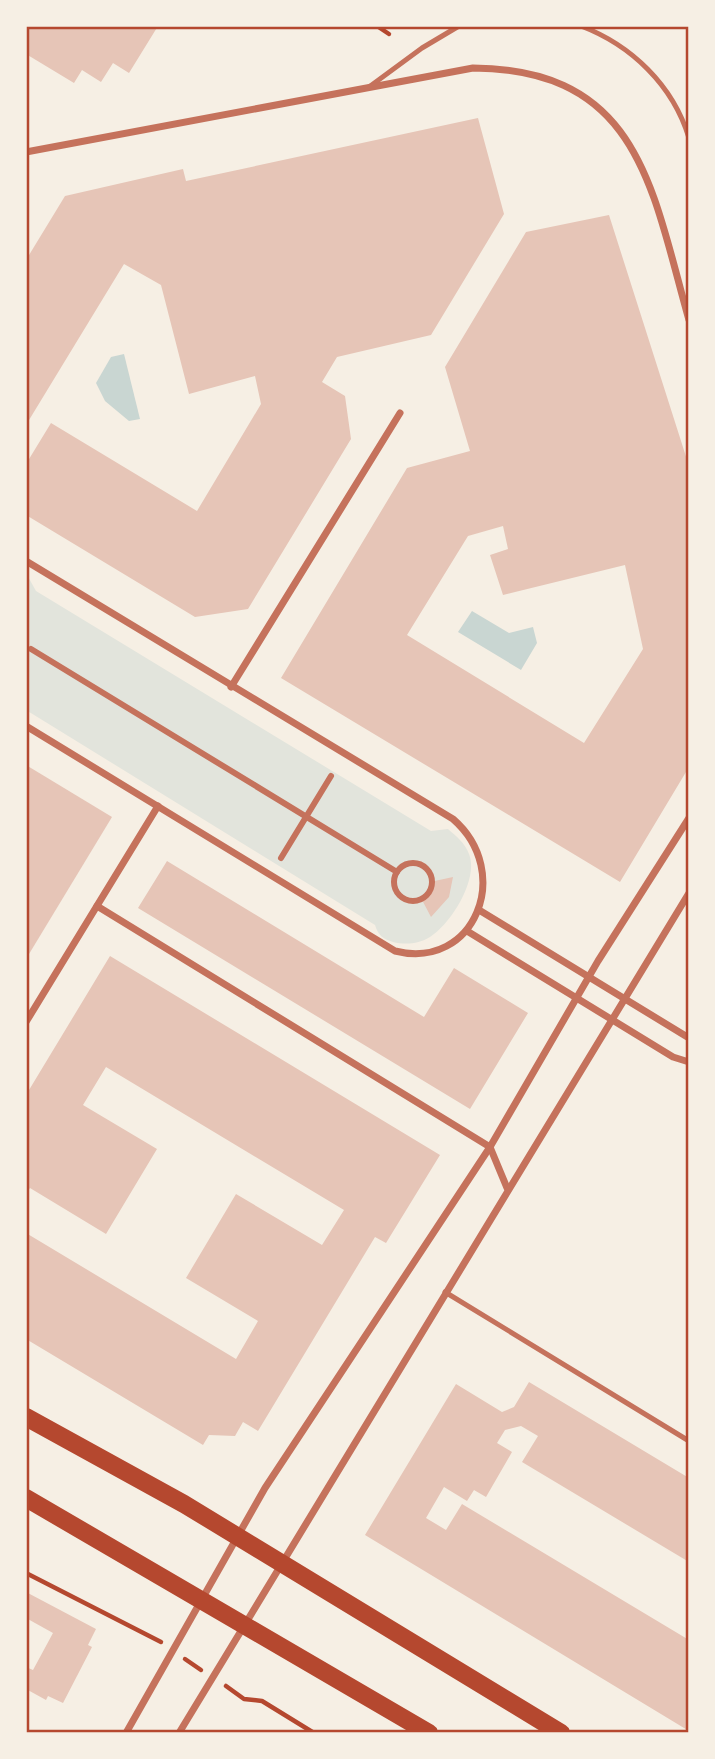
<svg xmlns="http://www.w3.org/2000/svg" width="715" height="1759" viewBox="0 0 715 1759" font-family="'PT Sans Narrow',sans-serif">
<rect width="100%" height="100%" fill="#f6efe4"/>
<path fill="#e2e4dc" d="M26 573 36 591 431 831 448 829C456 836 465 843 469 854 479 879 451 924 430 937 419 944 405 945 393 942 383 939 378 935 375 925L26 710Z"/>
<g fill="#c9d6d2">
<path d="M124 354 140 419 129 421 105 401 96 383 111 357Z"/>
<path d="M472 611 509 633 533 627 537 643 521 670 458 632Z"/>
</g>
<g fill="#e6c5b7" fill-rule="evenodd">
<path d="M26 26H158L129 73 113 63 101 82 82 70 74 83 26 54Z"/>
<path d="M478 118 504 214 431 335 337 357 322 382 345 396 351 439 248 609 195 617 26 515V464L51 423 197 511 261 404 255 376 189 394 161 285 124 264 26 425V260L65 196 183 169 186 181Z"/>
<path d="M609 215 689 466V767L620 882 281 678 407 468 470 451 445 367 526 232ZM503 526 508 549 490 555 503 595 625 565 643 649 584 743 407 635 468 536Z"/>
<path d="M26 765 112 817 26 959Z"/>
<path d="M167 861 424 1017 454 968 528 1013 470 1109 138 908Z"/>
<path d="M453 877 449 897 431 917 421 898 429 893 430 882Z"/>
<path d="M110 956 440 1155 386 1243 375 1237 258 1431 243 1422 235 1436 209 1435 203 1445 26 1339V1233L236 1359 258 1321 186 1278 236 1194 322 1245 344 1210 106 1067 83 1105 157 1149 106 1234 30 1188 26 1193V1095Z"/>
<path d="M529 1382 689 1478V1562L522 1462 538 1436 521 1426 505 1430 497 1443 512 1452 486 1497 474 1490 467 1501 444 1487 426 1518 446 1530 462 1504 689 1640V1731L365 1535 456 1384 502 1412 514 1407Z"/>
<path d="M26 1592 96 1629 88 1645 92 1647 63 1703 48 1696 46 1700 26 1689V1667L33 1670 53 1633 26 1618Z"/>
</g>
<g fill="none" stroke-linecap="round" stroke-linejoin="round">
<g stroke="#b5482f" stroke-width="4.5">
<path d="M377 26 389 34"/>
<path d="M26 1573 161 1642"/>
<path d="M185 1659 201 1670"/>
<path d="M226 1686 244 1699 262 1701 314 1733"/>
</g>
<g stroke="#c5725c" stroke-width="5">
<path d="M581 26C631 45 673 85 689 138"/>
<path d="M369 87 422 48 459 26"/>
<path d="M445 1292 689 1441"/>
</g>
<g stroke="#c5725c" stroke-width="6">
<path d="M31 649 397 872"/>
<path d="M281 858 331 776"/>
<circle cx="413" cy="882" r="19"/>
</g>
<g stroke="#c5725c" stroke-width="7">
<path d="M26 152 473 68C640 69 652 190 689 320"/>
<path d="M26 561 453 819C514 872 475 971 395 951L26 726"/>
<path d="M231 687 400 413"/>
<path d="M97 906 490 1147 507 1188"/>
<path d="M479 910 689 1038"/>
<path d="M467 931 673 1057 689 1062"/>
<path d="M26 1022 158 806"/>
<path d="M126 1733 265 1488 490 1147 598 961 689 818"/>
<path d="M179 1733 689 893"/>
</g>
<g stroke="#b5482f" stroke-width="18">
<path d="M26 1417 184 1504 561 1733"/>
<path d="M26 1498 429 1733"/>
</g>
</g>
<rect width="715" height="1759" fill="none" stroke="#f6efe4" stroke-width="56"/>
<rect x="28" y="28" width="659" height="1703" fill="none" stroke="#b5482f" stroke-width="2.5"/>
</svg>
